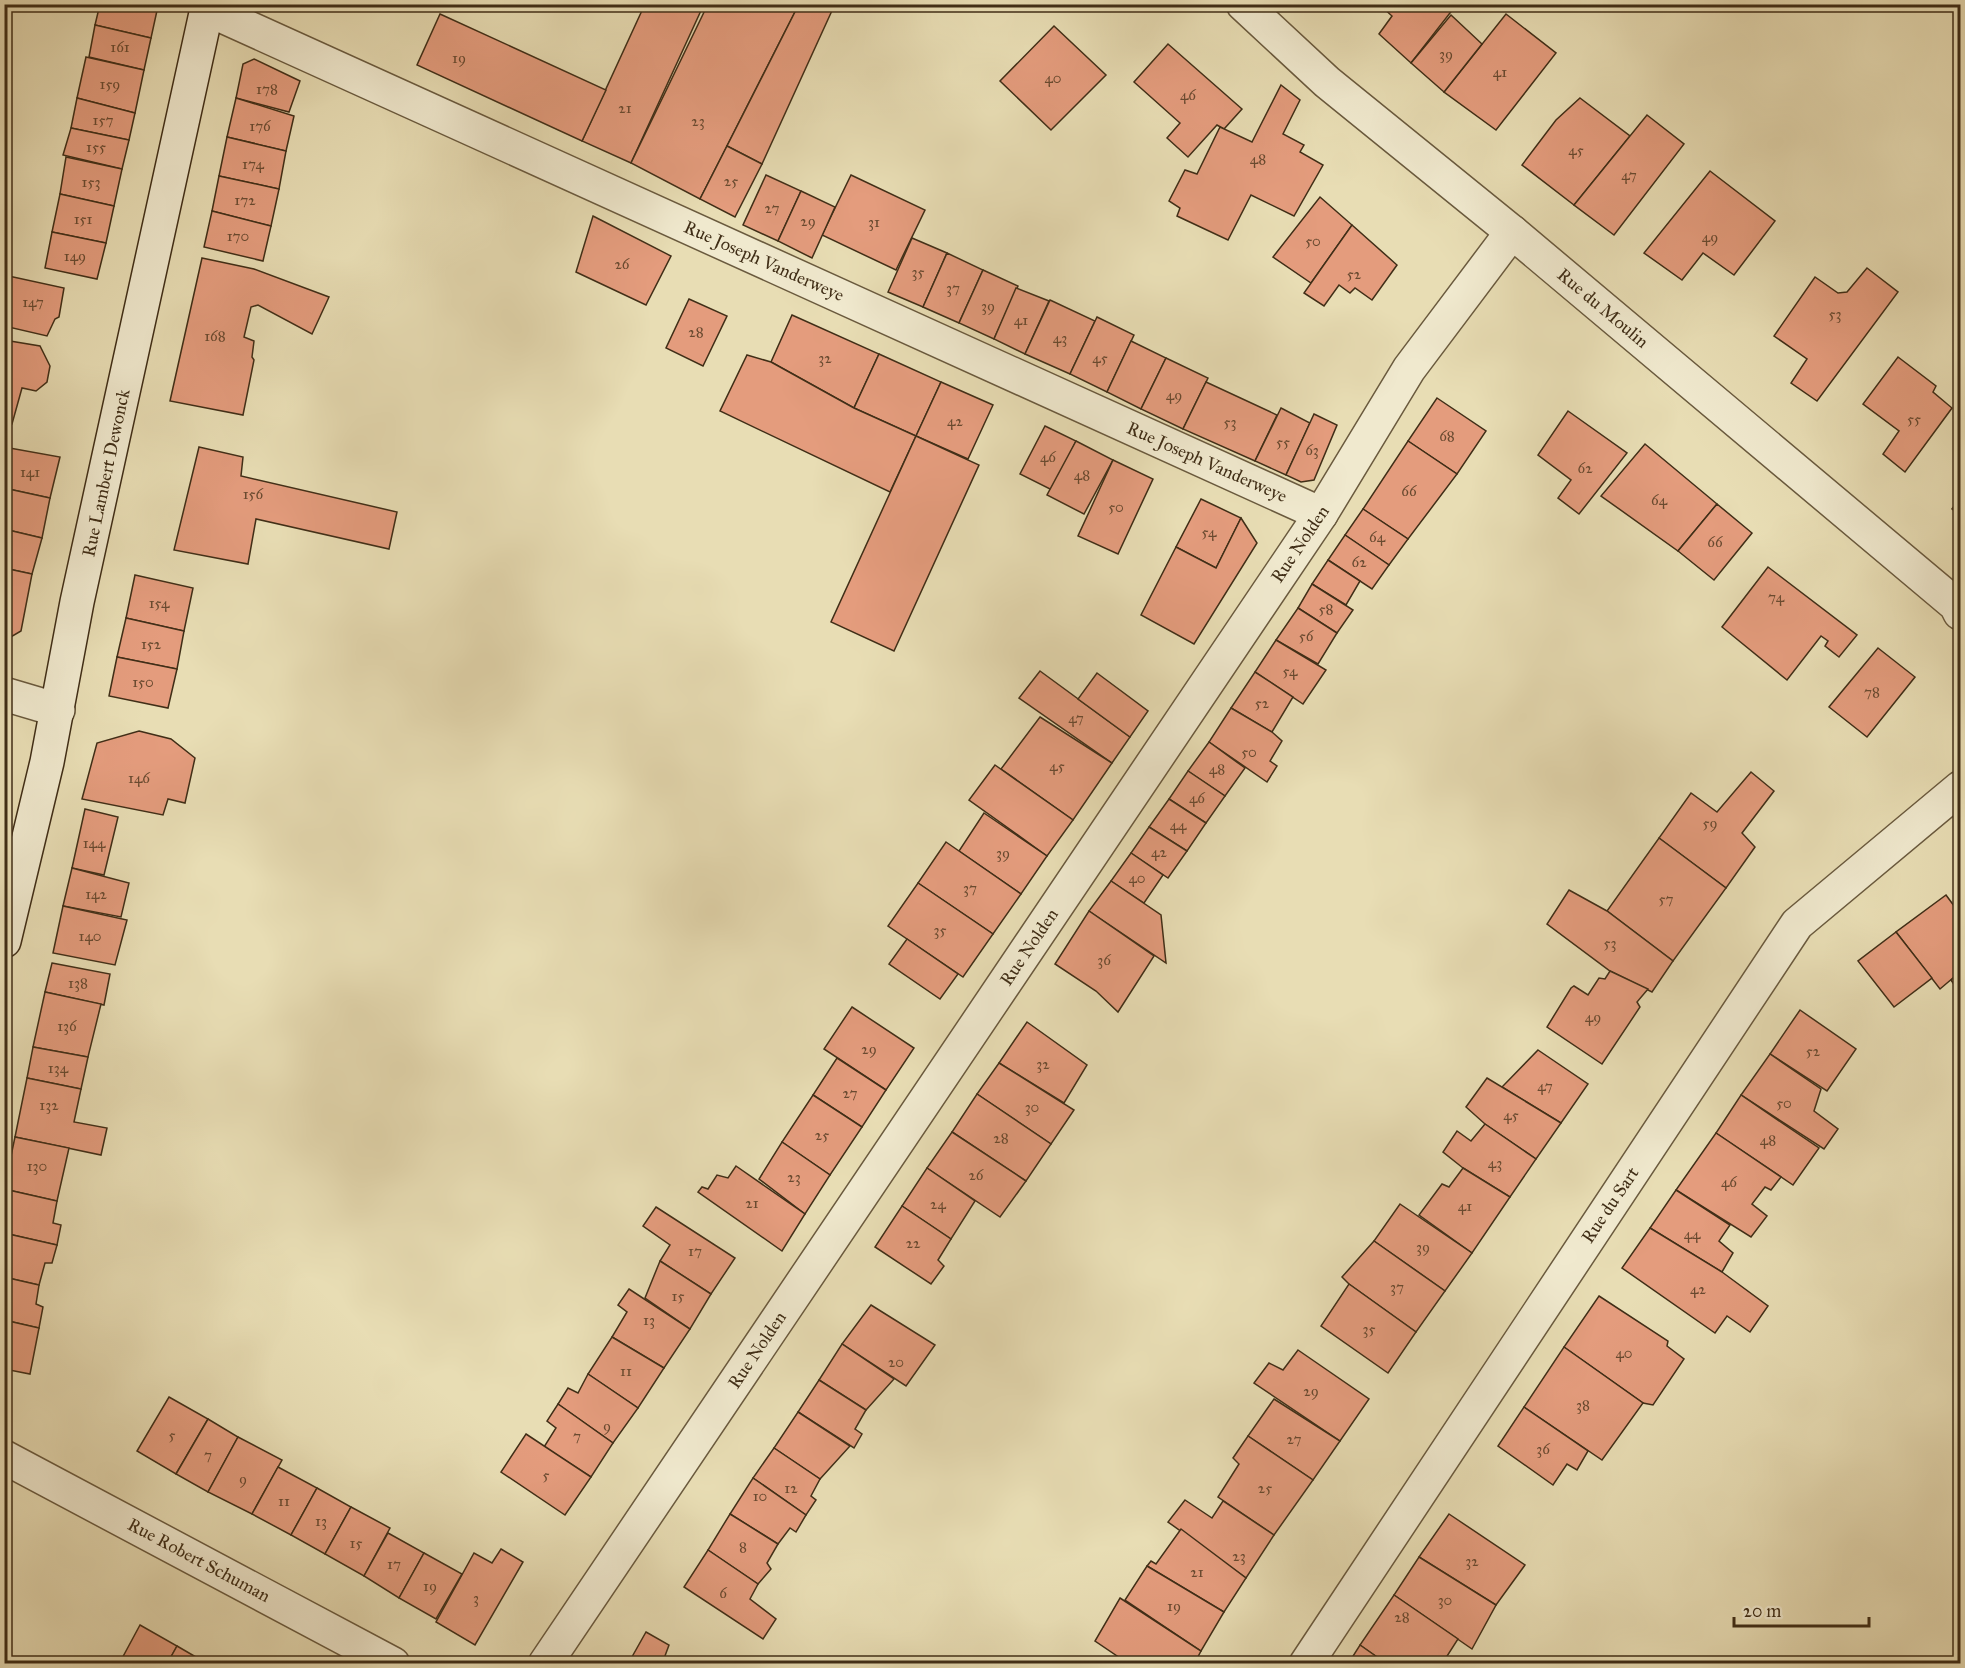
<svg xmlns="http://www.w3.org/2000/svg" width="1965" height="1668" viewBox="0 0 1965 1668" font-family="'IM FELL Great Primer',serif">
<rect width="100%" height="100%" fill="#e8ddb4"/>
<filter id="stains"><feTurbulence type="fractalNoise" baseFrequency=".00333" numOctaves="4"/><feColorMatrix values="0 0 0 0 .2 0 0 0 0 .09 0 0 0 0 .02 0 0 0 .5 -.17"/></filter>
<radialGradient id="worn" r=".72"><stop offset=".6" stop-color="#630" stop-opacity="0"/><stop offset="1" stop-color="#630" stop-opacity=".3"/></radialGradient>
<g fill="#e49c7d" stroke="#402e17" stroke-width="1.5">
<path d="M100 4 158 6 151 38 95 25Z"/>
<path d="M645 4H704L631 163 582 141Z"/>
<path d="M708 4H799L700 199 631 163Z"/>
<path d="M799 4H835L762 164 727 146Z"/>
<path d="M1384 4H1457L1411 63 1379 34 1392 16 1382 7Z"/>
<path d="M440 14 606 90 582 141 417 65Z"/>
<path d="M1506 14 1556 53 1496 130 1444 92Z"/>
<path d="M1451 15 1482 44 1444 92 1411 63Z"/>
<path d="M95 25 151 38 144 70 89 57Z"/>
<path d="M1054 26 1106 75 1051 130 1000 81Z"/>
<path d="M1168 44 1242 109 1224 129 1217 125 1188 157 1167 138 1180 123 1134 82Z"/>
<path d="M86 57 144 70 135 113 77 98Z"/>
<path d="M254 59 300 81 289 112 236 98 243 64Z"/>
<path d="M1281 85 1300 100 1283 134 1304 145 1300 152 1323 165 1294 216 1251 195 1228 240 1177 216 1180 208 1169 201 1185 170 1197 174 1220 127 1252 142Z"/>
<path d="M77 98 135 113 129 140 71 128Z"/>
<path d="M236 98 294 116 286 151 227 137Z"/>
<path d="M1580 98 1630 136 1574 205 1522 165 1556 120Z"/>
<path d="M1647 115 1684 144 1614 235 1574 205Z"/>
<path d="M71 128 129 140 122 169 63 155Z"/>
<path d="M227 137 286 151 279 189 219 176Z"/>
<path d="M727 146 762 164 735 217 700 199Z"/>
<path d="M66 157 122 169 114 206 60 194Z"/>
<path d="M1710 171 1775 221 1734 275 1703 253 1682 280 1644 253Z"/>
<path d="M766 175 801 191 778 241 743 225Z"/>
<path d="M851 175 925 210 896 270 822 235Z"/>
<path d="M219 176 279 189 271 226 212 211Z"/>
<path d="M801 191 835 207 812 258 778 241Z"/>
<path d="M60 194 114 206 106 243 52 232Z"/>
<path d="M1320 197 1352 225 1311 283 1273 257Z"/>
<path d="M212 211 271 226 263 261 204 247Z"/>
<path d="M593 216 671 256 646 305 576 272Z"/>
<path d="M1352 225 1397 265 1372 300 1355 288 1350 293 1339 285 1324 306 1304 293Z"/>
<path d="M52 232 106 243 97 279 45 268Z"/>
<path d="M912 238 947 253 923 307 888 292Z"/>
<path d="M947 253 983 270 959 323 923 307Z"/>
<path d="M202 258 254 269 329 297 312 334 258 305 251 307 244 337 254 341 252 357 254 360 243 415 170 401Z"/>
<path d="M1867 268 1898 292 1817 401 1791 383 1807 359 1774 336 1815 277 1838 293 1847 292Z"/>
<path d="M983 270 1018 286 994 339 959 323Z"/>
<path d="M4 275 64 288 59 317 55 319 47 336 4 326Z"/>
<path d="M1016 288 1049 301 1025 354 994 339Z"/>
<path d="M689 299 727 316 703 366 666 348Z"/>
<path d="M1050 300 1095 321 1070 374 1025 354Z"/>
<path d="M792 315 879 354 854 408 771 362Z"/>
<path d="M1097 317 1134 335 1107 392 1070 374Z"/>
<path d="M4 340 40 346 50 366 47 382 36 391 22 388 12 424 4 423Z"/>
<path d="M1131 341 1166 358 1141 409 1107 392Z"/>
<path d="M879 354 941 382 916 436 854 408Z"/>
<path d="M747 355 771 362 854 408 916 436 890 492 720 411Z"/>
<path d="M1898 357 1936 386 1933 392 1952 408 1905 472 1883 454 1899 431 1863 404Z"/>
<path d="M1166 358 1208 378 1183 429 1141 409Z"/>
<path d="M941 382 993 405 968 459 916 436Z"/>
<path d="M1206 382 1277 415 1255 461 1183 429Z"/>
<path d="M1437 398 1486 431 1457 474 1408 441Z"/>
<path d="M1281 408 1310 423 1286 475 1255 461Z"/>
<path d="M1568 411 1627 453 1579 514 1558 498 1571 480 1538 455Z"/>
<path d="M1314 414 1337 425 1314 480 1301 482 1286 475Z"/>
<path d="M1045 426 1076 441 1052 490 1020 474Z"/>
<path d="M916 436 979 465 894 651 831 622Z"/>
<path d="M1076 441 1113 460 1084 514 1047 495Z"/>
<path d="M1408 441 1457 474 1408 539 1363 509Z"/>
<path d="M1645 444 1717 504 1678 551 1601 496Z"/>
<path d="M4 447 60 457 50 498 4 488Z"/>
<path d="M199 447 243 457 241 476 397 512 389 549 256 519 248 564 174 550Z"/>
<path d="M1113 460 1153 479 1118 554 1078 536Z"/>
<path d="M4 488 50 498 42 538 4 529Z"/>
<path d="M1960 498V516L1952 509Z"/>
<path d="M1201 499 1241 518 1216 568 1176 547Z"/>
<path d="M1717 504 1752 533 1714 580 1678 551Z"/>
<path d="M1363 509 1408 539 1389 565 1345 535Z"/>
<path d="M1241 518 1257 543 1194 644 1141 615 1176 547 1216 568Z"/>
<path d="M4 529 42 538 32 574 4 568Z"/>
<path d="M1345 535 1389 565 1372 589 1328 560Z"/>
<path d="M1328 560 1360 581 1346 605 1312 584Z"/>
<path d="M1768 567 1857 635 1839 657 1825 646 1828 641 1821 636 1787 680 1722 627Z"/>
<path d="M4 568 32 574 21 631 4 641Z"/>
<path d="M135 575 193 588 184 631 126 618Z"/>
<path d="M1312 584 1353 610 1337 633 1298 608Z"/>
<path d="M1298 608 1337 633 1318 664 1276 640Z"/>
<path d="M126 618 184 631 177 669 117 657Z"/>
<path d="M1276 640 1326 670 1303 704 1255 672Z"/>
<path d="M1878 648 1915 677 1867 737 1829 707Z"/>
<path d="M117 657 177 669 168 708 109 696Z"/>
<path d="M1040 671 1130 737 1112 763 1019 698Z"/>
<path d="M1255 672 1293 697 1272 732 1231 708Z"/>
<path d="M1097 673 1148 711 1130 737 1078 699Z"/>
<path d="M1231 708 1272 732 1282 741 1270 761 1277 766 1267 782 1209 742Z"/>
<path d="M1040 717 1112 763 1073 820 1001 769Z"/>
<path d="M139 731 171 739 195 758 185 803 168 799 163 815 82 799 97 743Z"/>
<path d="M1209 742 1245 768 1225 796 1188 771Z"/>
<path d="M995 765 1073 820 1047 856 969 800Z"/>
<path d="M1188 771 1225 796 1206 823 1169 799Z"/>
<path d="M1751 772 1774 791 1742 833 1755 847 1726 888 1659 838 1691 793 1717 812Z"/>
<path d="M1169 799 1206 823 1187 851 1149 827Z"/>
<path d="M85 809 118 817 104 875 72 868Z"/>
<path d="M984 813 1047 856 1021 894 959 851Z"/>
<path d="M1149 827 1187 851 1168 878 1131 853Z"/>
<path d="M1659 838 1726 888 1673 961 1607 911Z"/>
<path d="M946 842 1021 894 993 934 918 883Z"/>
<path d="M1131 853 1163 875 1144 903 1111 881Z"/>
<path d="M72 868 129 883 121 917 63 906Z"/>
<path d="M1111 881 1161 915 1166 963 1089 911Z"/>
<path d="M918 883 993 934 963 977 888 926Z"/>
<path d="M1569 890 1607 911 1673 961 1652 992 1610 971 1547 924Z"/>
<path d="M1946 895 1960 914V972L1940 989 1896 932Z"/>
<path d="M63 906 127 920 115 965 53 953Z"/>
<path d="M1089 911 1154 956 1118 1012 1096 991 1055 964Z"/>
<path d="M1896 932 1932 978 1894 1007 1858 961Z"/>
<path d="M907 939 958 974 940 999 889 964Z"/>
<path d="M52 963 110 974 104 1005 45 992Z"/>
<path d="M1610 971 1648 989 1637 1002 1640 1007 1602 1064 1547 1027 1571 988 1574 986 1588 995 1599 978 1605 979Z"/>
<path d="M1960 972V993L1951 980Z"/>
<path d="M45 992 101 1004 88 1057 33 1047Z"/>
<path d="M852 1007 914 1048 886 1090 824 1049Z"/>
<path d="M1800 1010 1856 1049 1827 1091 1770 1054Z"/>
<path d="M1027 1022 1087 1065 1064 1103 999 1063Z"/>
<path d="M33 1047 88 1057 81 1089 27 1078Z"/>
<path d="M1538 1050 1588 1084 1561 1123 1502 1087Z"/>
<path d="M1770 1054 1821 1089 1814 1111 1838 1129 1824 1149 1741 1095Z"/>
<path d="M837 1058 886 1090 862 1127 813 1095Z"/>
<path d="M999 1063 1074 1110 1051 1144 977 1094Z"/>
<path d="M27 1078 81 1089 74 1122 107 1128 101 1155 15 1137Z"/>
<path d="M1487 1078 1561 1123 1536 1159 1485 1124 1466 1107Z"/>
<path d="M977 1094 1051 1144 1026 1181 952 1132Z"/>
<path d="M813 1095 862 1127 830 1175 782 1142Z"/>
<path d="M1741 1095 1819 1148 1793 1185 1716 1133Z"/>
<path d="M1485 1124 1536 1159 1510 1197 1463 1168 1443 1152 1457 1131 1471 1141Z"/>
<path d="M952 1132 1026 1181 1000 1217 927 1168Z"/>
<path d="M1716 1133 1781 1177 1771 1190 1765 1187 1752 1204 1767 1216 1751 1237 1676 1190Z"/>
<path d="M15 1137 69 1148 57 1201 4 1189Z"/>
<path d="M782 1142 830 1175 805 1214 759 1179Z"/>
<path d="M736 1166 805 1214 782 1251 698 1192 702 1187 708 1189 717 1175 728 1178Z"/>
<path d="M927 1168 975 1201 951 1239 902 1206Z"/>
<path d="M1463 1168 1510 1197 1472 1253 1419 1215 1442 1184 1449 1187Z"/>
<path d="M4 1189 57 1201 53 1223 61 1225 57 1245 4 1233Z"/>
<path d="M1676 1190 1730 1225 1719 1241 1733 1253 1722 1272 1650 1228Z"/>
<path d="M1400 1204 1472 1253 1445 1291 1374 1241Z"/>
<path d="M902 1206 951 1239 938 1260 944 1266 931 1284 875 1247Z"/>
<path d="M656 1207 735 1258 711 1294 660 1261 670 1245 643 1226Z"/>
<path d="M1650 1228 1722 1272 1768 1306 1750 1332 1727 1316 1715 1333 1622 1268Z"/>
<path d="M4 1233 57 1245 52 1263H45L39 1285 4 1277Z"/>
<path d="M1374 1241 1445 1291 1416 1332 1349 1284 1342 1277Z"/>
<path d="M660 1261 711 1294 690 1329 645 1298Z"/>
<path d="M4 1277 39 1285 36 1304 43 1307 39 1328 4 1320Z"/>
<path d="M1349 1284 1416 1332 1388 1373 1321 1326Z"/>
<path d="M629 1289 690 1329 664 1368 612 1337 627 1312 618 1305Z"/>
<path d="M1599 1296 1668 1341 1667 1346 1684 1359 1653 1405 1643 1403 1564 1347Z"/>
<path d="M871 1305 935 1345 906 1386 842 1344Z"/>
<path d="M4 1320 39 1328 30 1374 4 1369Z"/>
<path d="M612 1337 664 1368 638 1408 588 1374Z"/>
<path d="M842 1344 894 1379 866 1410 819 1380Z"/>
<path d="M1564 1347 1643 1403 1602 1460 1524 1407Z"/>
<path d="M1298 1350 1369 1399 1340 1441 1254 1383 1269 1363 1283 1370Z"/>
<path d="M588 1374 638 1408 613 1443 558 1404 568 1388 578 1393Z"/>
<path d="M819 1380 866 1410 855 1429 862 1434 854 1448 798 1412Z"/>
<path d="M169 1397 208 1419 176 1474 137 1451Z"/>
<path d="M1274 1399 1340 1441 1313 1480 1248 1436Z"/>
<path d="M558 1404 613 1443 591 1477 544 1447 556 1428 547 1421Z"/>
<path d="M1524 1407 1588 1451 1577 1470 1567 1464 1553 1485 1498 1446Z"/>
<path d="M798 1412 850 1446 820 1479 774 1448Z"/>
<path d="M208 1419 238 1437 208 1492 176 1474Z"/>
<path d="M526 1434 591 1477 565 1515 501 1472Z"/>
<path d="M1248 1436 1313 1480 1274 1535 1218 1497 1239 1464 1233 1458Z"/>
<path d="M238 1437 282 1460 252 1514 208 1492Z"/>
<path d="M774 1448 820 1479 811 1496 816 1500 806 1515 753 1478Z"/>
<path d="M278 1467 317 1488 291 1535 252 1514Z"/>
<path d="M753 1478 806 1515 796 1532 790 1528 778 1544 730 1514Z"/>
<path d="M317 1488 351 1507 325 1554 291 1535Z"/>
<path d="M1185 1500 1212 1518 1223 1501 1274 1535 1246 1578 1168 1522Z"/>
<path d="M351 1507 390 1528 364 1576 325 1554Z"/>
<path d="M730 1514 778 1544 767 1563 771 1569 758 1584 708 1550Z"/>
<path d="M1449 1514 1525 1565 1496 1605 1419 1557Z"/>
<path d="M1181 1529 1246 1578 1224 1612 1147 1566 1151 1561 1156 1564Z"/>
<path d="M388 1533 424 1553 399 1598 364 1576Z"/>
<path d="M501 1549 523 1562 475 1645 436 1622 474 1553 492 1563Z"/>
<path d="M708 1550 758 1584 750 1599 776 1619 763 1639 684 1587Z"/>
<path d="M424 1553 462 1574 436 1619 399 1598Z"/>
<path d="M1419 1557 1496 1605 1472 1649 1394 1595Z"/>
<path d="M1147 1566 1224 1612 1201 1651 1125 1600Z"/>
<path d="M1394 1595 1458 1639 1442 1664 1431 1658 1427 1664H1387L1360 1645Z"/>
<path d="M1120 1598 1201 1651 1194 1664H1129L1095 1641Z"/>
<path d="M140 1625 177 1646 167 1664H119Z"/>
<path d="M646 1632 669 1645 662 1664H628Z"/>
<path d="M1360 1645 1387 1664H1348Z"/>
<path d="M177 1646 208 1664H167Z"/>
</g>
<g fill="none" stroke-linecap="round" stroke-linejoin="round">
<g stroke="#6a5a3e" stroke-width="36">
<g id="street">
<path d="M1243 4 1327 82 1512 232 1956 605 1960 613"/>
<path d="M207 9 1321 514"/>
<path d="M4 694 58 710"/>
<path d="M4 1457 393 1664"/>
<path d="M545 1664 1321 514 1409 369 1512 232"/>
<path d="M1306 1664 1797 924 1960 788"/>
</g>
</g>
<g stroke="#402e17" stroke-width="36">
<path id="secondary" d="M4 941 47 762 77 602 208 4"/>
</g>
<use href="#street" stroke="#f0e9ce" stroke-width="33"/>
<use href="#secondary" stroke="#f0e9ce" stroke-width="33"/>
</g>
<g text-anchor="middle" stroke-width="4.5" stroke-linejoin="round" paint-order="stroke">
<g font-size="15" fill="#694a30">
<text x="120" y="52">161</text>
<text x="1446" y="59">39</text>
<text x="459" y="63">19</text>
<text x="1500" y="77">41</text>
<text x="1053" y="83">40</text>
<text x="110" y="89">159</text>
<text x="267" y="94">178</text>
<text x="1188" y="100">46</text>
<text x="625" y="113">21</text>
<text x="103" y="125">157</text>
<text x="698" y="126">23</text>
<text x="260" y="131">176</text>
<text x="96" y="152">155</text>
<text x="1576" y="155">45</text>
<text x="1258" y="164">48</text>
<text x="253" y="169">174</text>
<text x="1629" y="180">47</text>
<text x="731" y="186">25</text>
<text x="91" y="187">153</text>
<text x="245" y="205">172</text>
<text x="772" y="213">27</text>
<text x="83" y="224">151</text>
<text x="808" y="226">29</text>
<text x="874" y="227">31</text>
<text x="238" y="241">170</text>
<text x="1710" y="242">49</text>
<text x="1313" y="246">50</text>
<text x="75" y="261">149</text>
<text x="622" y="269">26</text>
<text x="918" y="277">35</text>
<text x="1354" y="279">52</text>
<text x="953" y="293">37</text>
<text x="33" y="307">147</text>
<text x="988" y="311">39</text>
<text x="1835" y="319">53</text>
<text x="1021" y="325">41</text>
<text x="696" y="337">28</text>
<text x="215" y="341">168</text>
<text x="1060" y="343">43</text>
<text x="825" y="363">32</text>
<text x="1100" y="363">45</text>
<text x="1174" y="400">49</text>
<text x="1914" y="424">55</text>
<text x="955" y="426">42</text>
<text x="1230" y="427">53</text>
<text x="1447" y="441">68</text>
<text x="1283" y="447">55</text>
<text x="1312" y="455">63</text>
<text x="1048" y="462">46</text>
<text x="1585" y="473">62</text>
<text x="30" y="477">141</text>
<text x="1082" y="480">48</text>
<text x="1409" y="496">66</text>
<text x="253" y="499">156</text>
<text x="1659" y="505">64</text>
<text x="1116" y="512">50</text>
<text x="1209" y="537">54</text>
<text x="1377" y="542">64</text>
<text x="1715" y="547">66</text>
<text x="1359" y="567">62</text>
<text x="1776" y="602">74</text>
<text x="159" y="608">154</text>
<text x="1326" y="614">58</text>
<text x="1306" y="641">56</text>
<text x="151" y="649">152</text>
<text x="1290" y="676">54</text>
<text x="143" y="687">150</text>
<text x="1872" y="697">78</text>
<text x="1262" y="708">52</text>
<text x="1076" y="723">47</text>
<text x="1249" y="757">50</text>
<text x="1057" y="771">45</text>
<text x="1217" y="774">48</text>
<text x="139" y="783">146</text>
<text x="1197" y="803">46</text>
<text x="1710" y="828">59</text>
<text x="1178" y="830">44</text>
<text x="94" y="848">144</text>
<text x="1159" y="857">42</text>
<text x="1003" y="858">39</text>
<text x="1137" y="883">40</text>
<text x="970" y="893">37</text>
<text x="96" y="899">142</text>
<text x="1666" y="904">57</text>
<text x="940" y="935">35</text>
<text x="90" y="941">140</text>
<text x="1610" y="948">53</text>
<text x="1104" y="965">36</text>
<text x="78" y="988">138</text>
<text x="1593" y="1022">49</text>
<text x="67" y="1031">136</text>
<text x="869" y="1054">29</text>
<text x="1813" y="1056">52</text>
<text x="1043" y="1069">32</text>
<text x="58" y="1073">134</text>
<text x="1545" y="1091">47</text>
<text x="850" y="1098">27</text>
<text x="1784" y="1108">50</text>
<text x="49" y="1110">132</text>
<text x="1032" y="1112">30</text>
<text x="1511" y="1120">45</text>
<text x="822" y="1140">25</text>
<text x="1001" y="1143">28</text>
<text x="1768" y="1145">48</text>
<text x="1495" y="1168">43</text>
<text x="37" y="1171">130</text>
<text x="976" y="1180">26</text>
<text x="794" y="1182">23</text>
<text x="1729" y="1187">46</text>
<text x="752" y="1208">21</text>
<text x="938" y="1209">24</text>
<text x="1465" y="1211">41</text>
<text x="1692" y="1239">44</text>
<text x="913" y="1248">22</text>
<text x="1423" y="1252">39</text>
<text x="695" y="1256">17</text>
<text x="1397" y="1292">37</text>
<text x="1698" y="1294">42</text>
<text x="678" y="1301">15</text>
<text x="649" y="1325">13</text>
<text x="1369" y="1334">35</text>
<text x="1624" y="1358">40</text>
<text x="896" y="1367">20</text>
<text x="626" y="1376">11</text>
<text x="1311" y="1396">29</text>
<text x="1583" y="1410">38</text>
<text x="607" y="1431">9</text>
<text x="172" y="1440">5</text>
<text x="577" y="1441">7</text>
<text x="1294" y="1444">27</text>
<text x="1543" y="1454">36</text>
<text x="208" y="1460">7</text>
<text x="546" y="1480">5</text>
<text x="243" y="1484">9</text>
<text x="791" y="1493">12</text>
<text x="1265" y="1493">25</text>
<text x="760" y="1501">10</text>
<text x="284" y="1506">11</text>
<text x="321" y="1526">13</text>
<text x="356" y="1548">15</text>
<text x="743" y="1552">8</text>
<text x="1239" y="1561">23</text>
<text x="1472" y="1566">32</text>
<text x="394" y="1569">17</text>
<text x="1197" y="1577">21</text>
<text x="430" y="1591">19</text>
<text x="723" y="1598">6</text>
<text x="476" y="1603">3</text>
<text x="1445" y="1605">30</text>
<text x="1174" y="1611">19</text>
<text x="1402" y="1622">28</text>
</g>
<g font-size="18" fill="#402e17" stroke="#f0e9ce">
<text transform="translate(764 261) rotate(24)" y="6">Rue Joseph Vanderweye</text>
<text transform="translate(1603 308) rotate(40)" y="6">Rue du Moulin</text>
<text transform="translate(1207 462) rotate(24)" y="6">Rue Joseph Vanderweye</text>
<text transform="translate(106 473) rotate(-78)" y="6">Rue Lambert Dewonck</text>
<text transform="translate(1300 544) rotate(-56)" y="6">Rue Nolden</text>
<text transform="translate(1029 947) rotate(-56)" y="6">Rue Nolden</text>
<text transform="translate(1610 1205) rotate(-56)" y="6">Rue du Sart</text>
<text transform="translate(757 1350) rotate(-56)" y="6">Rue Nolden</text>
<text transform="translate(199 1560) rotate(28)" y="6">Rue Robert Schuman</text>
</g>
</g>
<rect width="1965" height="1668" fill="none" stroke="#e8ddb4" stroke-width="24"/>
<rect x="6" y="6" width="1953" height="1656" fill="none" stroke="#402e17" stroke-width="3"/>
<rect x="12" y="12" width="1941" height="1644" fill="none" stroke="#402e17" stroke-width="1.5"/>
<path d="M1734 1617v9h135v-9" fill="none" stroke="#402e17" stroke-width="3"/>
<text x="1743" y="1617" font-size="18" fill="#402e17" stroke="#f0e9ce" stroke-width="4.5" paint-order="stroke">20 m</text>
<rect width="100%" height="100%" filter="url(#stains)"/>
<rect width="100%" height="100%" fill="url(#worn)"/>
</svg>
